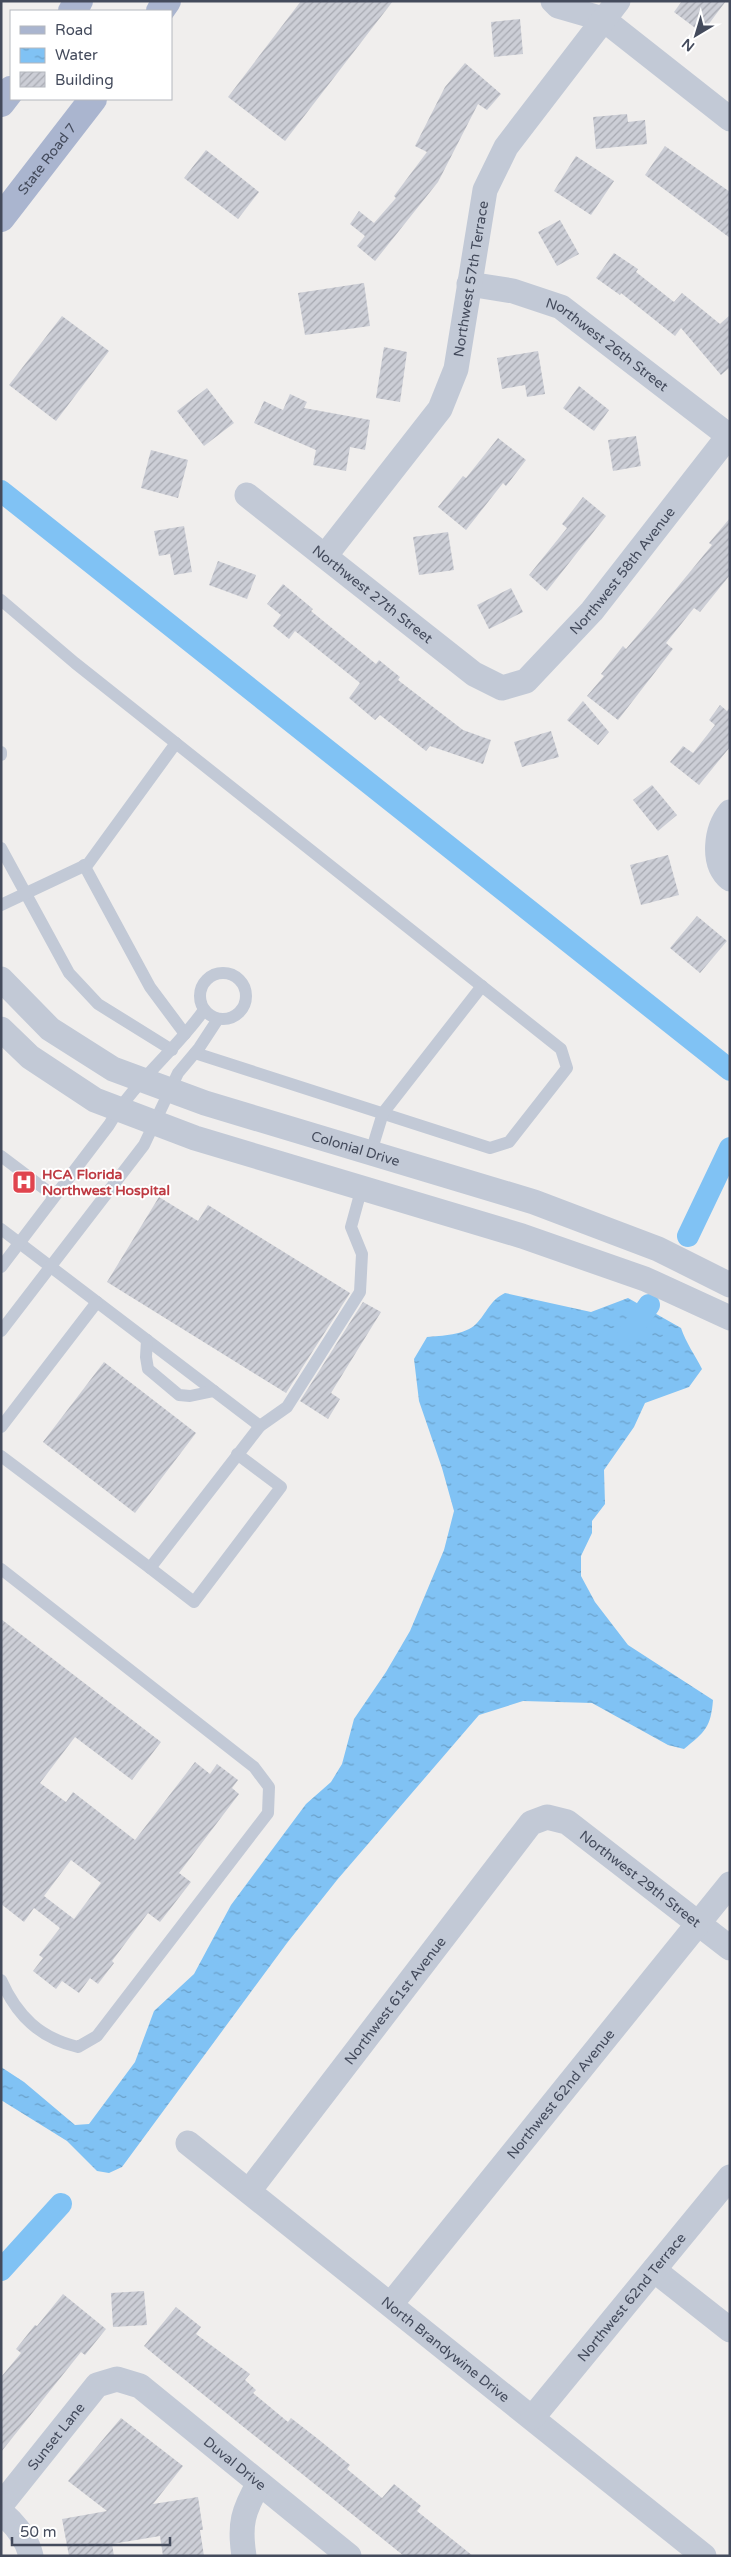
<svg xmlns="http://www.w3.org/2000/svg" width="731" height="2557" viewBox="0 0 731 2557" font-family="'Varela Round',sans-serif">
<defs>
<pattern id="water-ripples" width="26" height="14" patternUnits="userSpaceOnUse" patternTransform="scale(1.25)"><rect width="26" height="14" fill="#80c2f4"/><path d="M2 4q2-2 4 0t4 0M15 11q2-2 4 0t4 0" fill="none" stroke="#6aa0c9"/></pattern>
<pattern id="building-hatch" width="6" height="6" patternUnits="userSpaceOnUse" patternTransform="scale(1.25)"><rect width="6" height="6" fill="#ccced6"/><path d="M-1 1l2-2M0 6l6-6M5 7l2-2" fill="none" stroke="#a7a9b1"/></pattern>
</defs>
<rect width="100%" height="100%" fill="#f0eeed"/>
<path fill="url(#water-ripples)" d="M505 1293 591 1312 628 1298 681 1328C686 1343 695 1355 702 1369L689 1387 645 1403 634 1427 604 1470 605 1504 592 1521V1533L581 1556V1576L595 1602 628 1645 713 1700C711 1727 705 1732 684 1749L668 1745 592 1703 523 1701 479 1715 337 1880 287 1943 122 2167 109 2173 97 2171 67 2141 1 2100V2067L24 2082 75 2125 89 2124 135 2062 154 2011 194 1974 231 1905 306 1804 331 1782 342 1764 354 1719 386 1672 410 1631 444 1550 454 1511 442 1468 419 1401 414 1359 427 1337C441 1336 465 1335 476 1324 487 1313 490 1300 505 1293Z"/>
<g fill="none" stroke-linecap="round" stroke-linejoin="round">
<g stroke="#80c2f4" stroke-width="22">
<path d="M1 491 730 1070"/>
<path d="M688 1236 730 1148"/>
<path d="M628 1335 649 1305"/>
<path d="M1 2270 61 2204"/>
</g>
</g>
<g fill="url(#building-hatch)" fill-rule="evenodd">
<path d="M301 1H393L285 141 228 97Z"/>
<path d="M682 1H726L702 33 674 12Z"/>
<path d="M520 19 523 54 494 57 491 22Z"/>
<path d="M465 63 501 94 487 110 478 104 438 182 375 261 357 246 365 236 350 224 359 211 374 223 396 198 394 196 427 152 415 146 445 87Z"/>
<path d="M627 114 628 122 645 120 647 144 596 149 593 117Z"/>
<path d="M665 146 730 192V238L645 175Z"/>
<path d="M206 150 259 192 238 219 184 178Z"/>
<path d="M576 156 614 181 591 215 554 191Z"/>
<path d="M560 220 579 254 557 266 538 232Z"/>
<path d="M614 253 638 269 636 272 674 302 682 293 720 324 730 315V367L721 375 681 328 675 336 621 293 620 295 596 278Z"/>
<path d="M364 283 370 326 305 335 298 293Z"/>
<path d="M62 316 109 351 56 421 9 385Z"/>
<path d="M384 347 407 352 400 402 376 398Z"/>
<path d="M538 351 545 394 527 397 525 385 502 389 497 358Z"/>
<path d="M579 386 609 410 594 431 563 408Z"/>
<path d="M207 388 234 423 204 446 177 411Z"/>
<path d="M290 394 307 402 304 408 370 420 365 450 350 447 346 471 313 465 316 450 254 423 264 401 283 410Z"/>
<path d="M636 436 641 466 613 471 608 440Z"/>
<path d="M498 438 526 460 506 486 503 483 466 530 438 507 463 476 466 478Z"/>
<path d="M151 450 188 460 178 498 141 488Z"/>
<path d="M583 497 606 516 547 591 529 575 567 528 562 524Z"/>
<path d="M730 518V575L700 612 694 608 666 643 673 649 618 720 587 696 604 676 601 674 623 646 626 649 662 606 712 545 709 543Z"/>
<path d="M184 526 192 572 174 575 170 554 159 556 154 531Z"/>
<path d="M448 532 454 570 419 575 413 537Z"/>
<path d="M218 561 256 575 247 599 209 585Z"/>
<path d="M283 584 313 609 311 611 376 664 379 660 400 677 398 680 463 730 491 740 483 764 430 746 426 751 380 715 375 720 349 698 360 683 295 631 289 639 273 626 281 615 267 604Z"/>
<path d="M511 588 523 612 489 629 477 605Z"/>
<path d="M583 701 609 732 598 745 567 720Z"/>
<path d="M720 705 727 711 730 707V747L699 785 670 762 683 746 693 753 715 725 709 720Z"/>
<path d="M551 731 559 757 522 767 514 742Z"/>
<path d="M652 785 677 815 658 831 633 800Z"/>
<path d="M668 855 679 895 641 905 630 865Z"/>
<path d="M697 916 727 941 700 973 670 948Z"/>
<path d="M159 1197 198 1221 208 1205 350 1293 286 1393 107 1282Z"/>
<path d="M363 1302 381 1312 331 1393 340 1399 328 1419 300 1401Z"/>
<path d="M104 1362 196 1433 135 1513 43 1442Z"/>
<path d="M1 1619 161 1742 132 1780 75 1737 40 1783 66 1802 73 1792 135 1840 195 1762 210 1774 217 1764 238 1780 232 1788 239 1794 179 1873 191 1882 160 1922 148 1913 112 1961 114 1963 98 1984 90 1978 79 1993 62 1981 56 1989 33 1971 43 1958 39 1955 60 1928 34 1908 24 1922 1 1904ZM71 1860 101 1883 74 1919 44 1896Z"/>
<path d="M144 2291 147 2325 113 2327 111 2293Z"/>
<path d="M63 2294 106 2329 85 2355 81 2352 1 2452V2377L21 2353 16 2349 35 2325 37 2326Z"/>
<path d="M176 2307 201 2327 196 2334 250 2374 245 2380 256 2390 253 2393 288 2422 291 2418 318 2439 350 2465 347 2469 382 2498 394 2484 421 2506 417 2511 473 2556H404L174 2371 144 2346Z"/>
<path d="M121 2418 183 2466 153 2504 198 2497 203 2530H200L204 2556H163L160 2536 112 2544 114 2556H69L62 2519 107 2511 68 2481Z"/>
</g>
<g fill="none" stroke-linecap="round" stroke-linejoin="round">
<g stroke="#c2c9d6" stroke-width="12">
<path d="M1 600 75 663 561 1049 567 1068 509 1142 490 1148 195 1053"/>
<path d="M1 752V755"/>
<path d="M1 848 69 973 98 1004 172 1050"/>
<path d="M84 865 150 987 185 1034"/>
<path d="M1 905 88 864 176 743"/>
<circle cx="223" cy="996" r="23"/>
<path d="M371 1152 383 1113 482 986"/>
<path d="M1 1156 54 1196"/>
<path d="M1 1229 260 1426"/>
<path d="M1 1267 109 1125C134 1082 175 1051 204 1010"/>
<path d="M1 1331 144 1145 178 1073 199 1048 218 1019"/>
<path d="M147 1340 146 1357 148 1369 179 1395 190 1396 214 1391"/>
<path d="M1 1427 97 1302"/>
<path d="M1 1456 150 1568 260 1426 287 1407 360 1292 362 1254 351 1227 362 1187"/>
<path d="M150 1568 194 1602 281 1487 237 1454"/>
<path d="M1 1569 254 1767 269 1787 268 1813 97 2036 78 2047C40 2038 17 2016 1 1980"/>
</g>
<g stroke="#c2c9d6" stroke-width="25">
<path d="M553 1 558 6 603 19 730 119"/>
<path id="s1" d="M469 284 513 291 561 307 729 436"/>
<path id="s2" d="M247 495 474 674 502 688 526 681 592 611 730 434"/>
<path id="s3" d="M325 556 440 409 456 369 485 190 506 147 618 1"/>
<path d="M730 812C716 829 711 863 730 879"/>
<path id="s4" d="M1 979 50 1029 113 1069 205 1103 534 1202 658 1249 730 1285"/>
<path d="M1 1029 30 1057 95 1100 195 1138 522 1236 645 1279 730 1318"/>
<path id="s5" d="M188 2143 704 2556"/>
<path id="s6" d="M249 2191 531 1823 547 1817 567 1822 730 1948"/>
<path d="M654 2270 730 2330"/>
<path id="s7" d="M391 2304 730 1884"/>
<path id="s8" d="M533 2417 730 2177"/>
<path id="s9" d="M1 2505 97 2385 117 2379 140 2386 349 2556"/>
<path d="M1 2512C15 2524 27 2538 31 2556"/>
<path d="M244 2556C239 2524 243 2511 259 2483"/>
</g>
<g stroke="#aab5cf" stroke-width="28">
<path d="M72 11 79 1"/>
<path d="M160 11 167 1"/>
<path d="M1 103 11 90"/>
<path id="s10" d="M1 218 93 99"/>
</g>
</g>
<defs>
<g id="hospital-square" transform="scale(1.25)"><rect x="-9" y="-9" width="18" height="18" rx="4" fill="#e0444e" stroke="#fff"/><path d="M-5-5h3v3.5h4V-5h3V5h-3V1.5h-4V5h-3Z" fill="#fff"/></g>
</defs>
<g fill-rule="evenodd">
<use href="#hospital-square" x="24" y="1182"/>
</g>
<g text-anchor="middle" stroke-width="4" stroke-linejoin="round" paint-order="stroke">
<g font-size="14" fill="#444b5c" stroke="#fff">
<text dy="5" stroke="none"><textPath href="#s10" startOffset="75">State Road 7</textPath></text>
<text dy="5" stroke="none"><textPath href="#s3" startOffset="321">Northwest 57th Terrace</textPath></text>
<text dy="5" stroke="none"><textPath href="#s1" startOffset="154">Northwest 26th Street</textPath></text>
<text dy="5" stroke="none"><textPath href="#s2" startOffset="492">Northwest 58th Avenue</textPath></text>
<text dy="5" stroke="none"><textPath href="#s2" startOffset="160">Northwest 27th Street</textPath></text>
<text dy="5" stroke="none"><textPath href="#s4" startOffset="400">Colonial Drive</textPath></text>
<text dy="5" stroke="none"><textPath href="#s6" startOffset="594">Northwest 29th Street</textPath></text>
<text dy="5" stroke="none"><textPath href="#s6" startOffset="240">Northwest 61st Avenue</textPath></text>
<text dy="5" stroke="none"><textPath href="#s7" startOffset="270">Northwest 62nd Avenue</textPath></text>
<text dy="5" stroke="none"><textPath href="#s8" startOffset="155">Northwest 62nd Terrace</textPath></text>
<text dy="5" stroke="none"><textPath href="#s5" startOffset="330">North Brandywine Drive</textPath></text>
<text dy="5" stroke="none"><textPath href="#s9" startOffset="88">Sunset Lane</textPath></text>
<text dy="5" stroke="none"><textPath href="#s9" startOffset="321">Duval Drive</textPath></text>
</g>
<g font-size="14" font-weight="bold" fill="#be3a42" stroke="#fff" text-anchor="start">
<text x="42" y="1179">HCA Florida<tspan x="42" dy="16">Northwest Hospital</tspan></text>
</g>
</g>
<rect width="731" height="2557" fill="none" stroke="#444b5c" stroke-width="5"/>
<rect x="10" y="10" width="162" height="90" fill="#ffffff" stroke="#b4b7be"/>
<rect x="20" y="26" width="25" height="8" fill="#aab5cf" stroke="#b4b7be"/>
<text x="55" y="35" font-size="15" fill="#444b5c">Road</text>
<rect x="20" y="48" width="25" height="15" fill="url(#water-ripples)" stroke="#b4b7be"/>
<text x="55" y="60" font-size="15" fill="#444b5c">Water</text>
<rect x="20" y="72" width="25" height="15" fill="url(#building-hatch)" stroke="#b4b7be"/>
<text x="55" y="85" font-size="15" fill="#444b5c">Building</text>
<g transform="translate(696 35) rotate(218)" stroke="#ffffff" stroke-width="4" paint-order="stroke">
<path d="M0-4L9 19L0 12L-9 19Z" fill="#444b5c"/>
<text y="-8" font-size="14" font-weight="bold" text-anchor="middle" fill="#444b5c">N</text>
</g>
<path d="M12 2537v8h158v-8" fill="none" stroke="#444b5c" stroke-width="2.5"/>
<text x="20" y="2537" font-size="15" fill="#444b5c" stroke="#ffffff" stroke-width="4" paint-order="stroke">50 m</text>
</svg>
